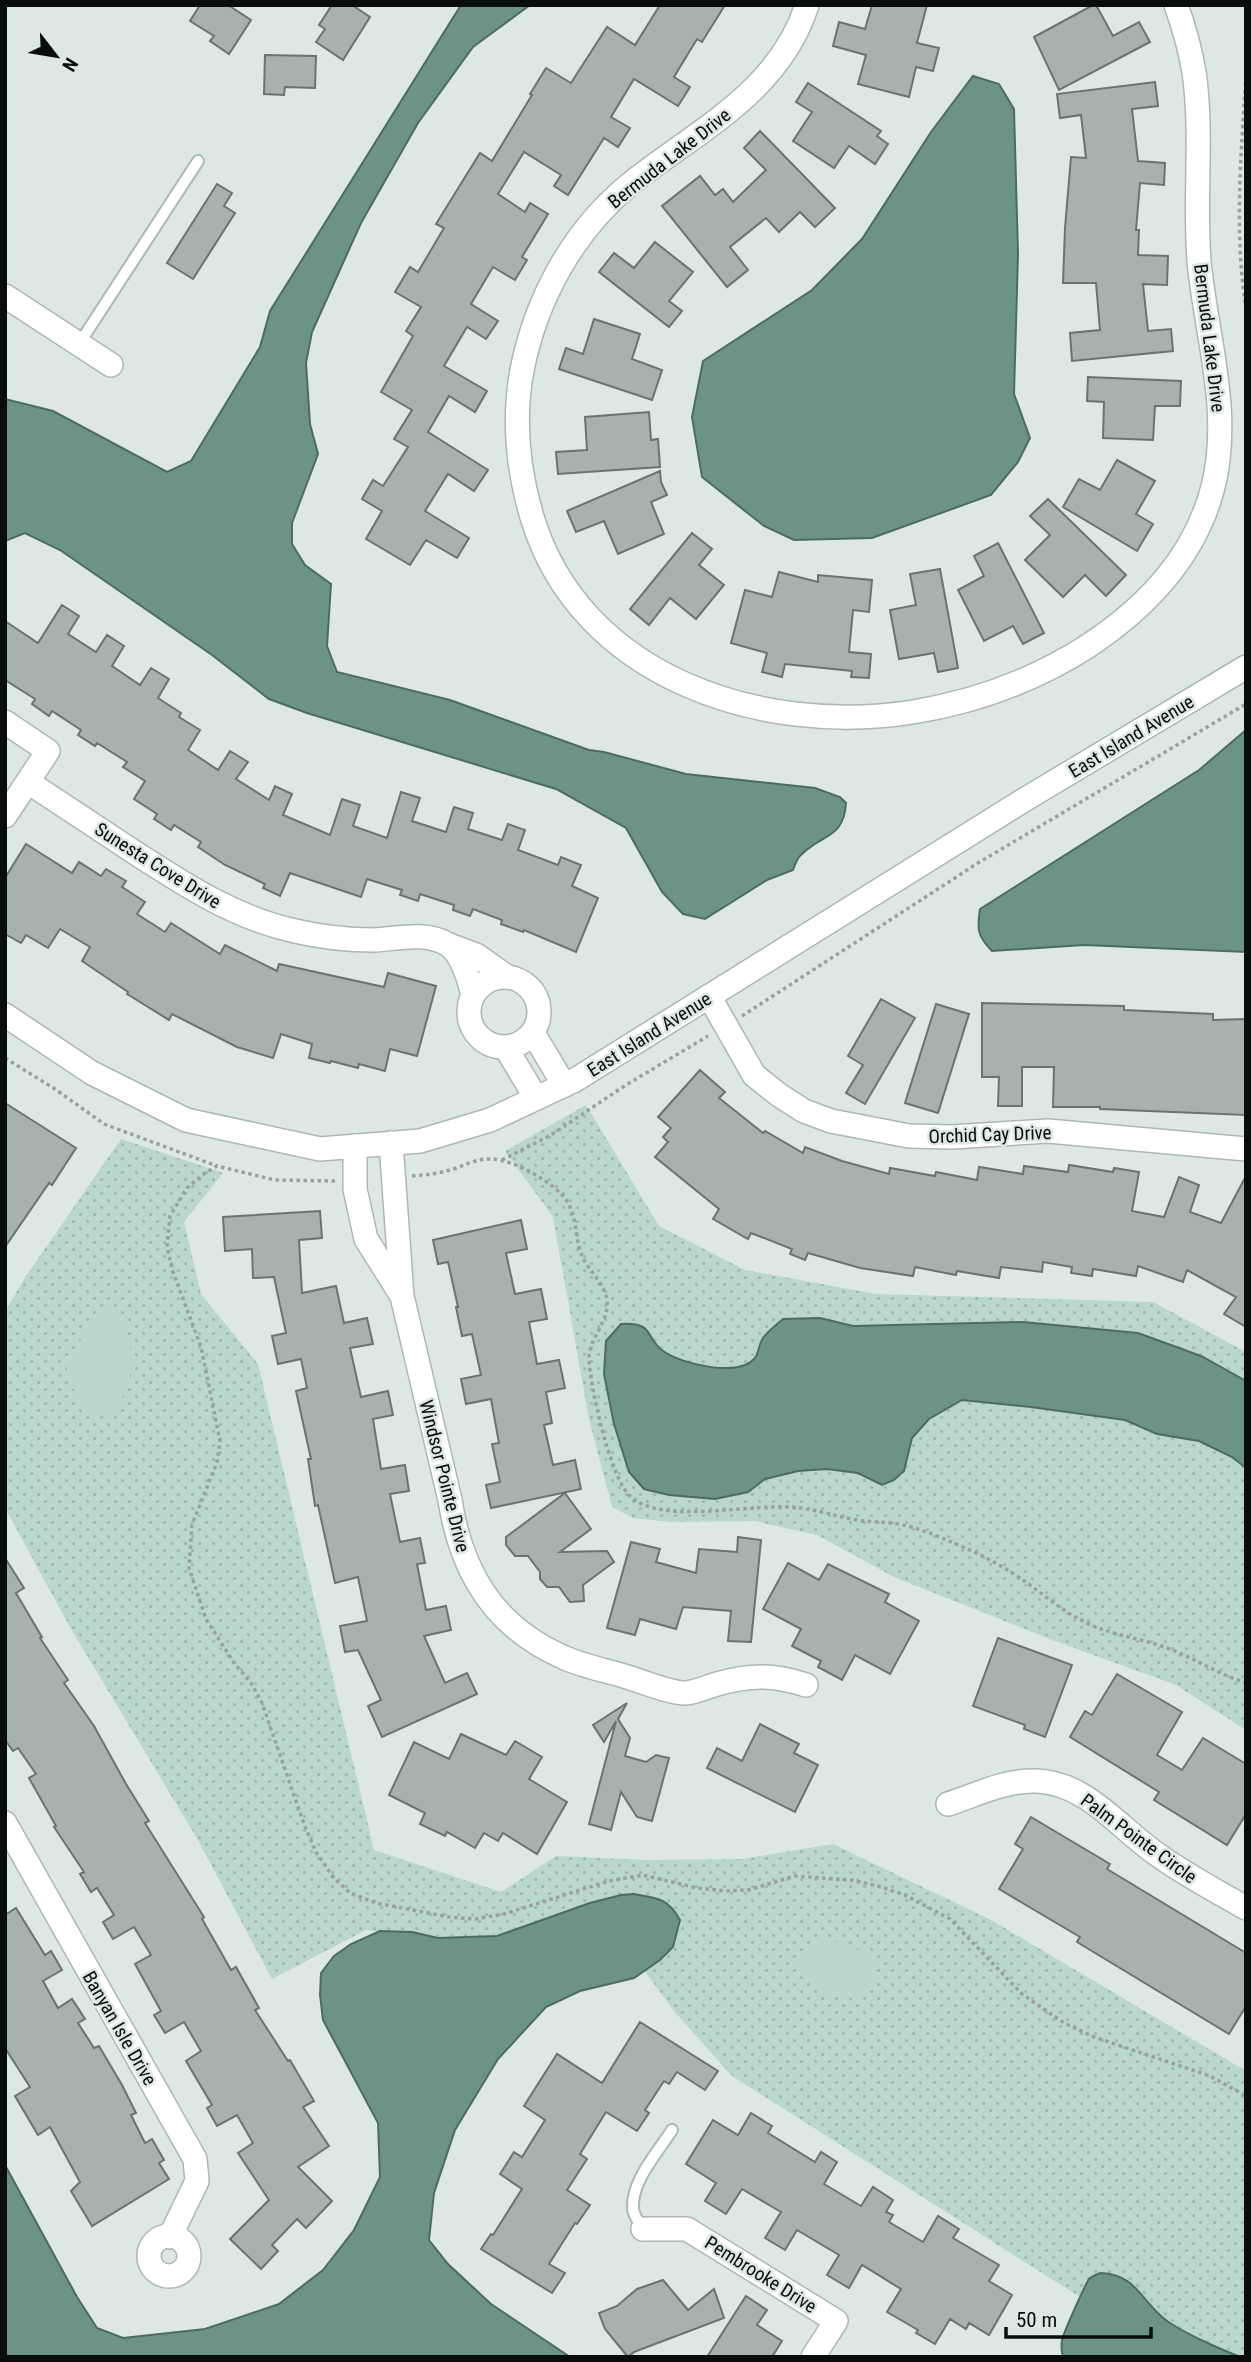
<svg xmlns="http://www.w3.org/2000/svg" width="1251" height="2362" viewBox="0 0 1251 2362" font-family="'Roboto Condensed',sans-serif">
<defs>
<pattern id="grass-dots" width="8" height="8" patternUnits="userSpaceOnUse" patternTransform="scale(1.75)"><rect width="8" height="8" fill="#b9d7cd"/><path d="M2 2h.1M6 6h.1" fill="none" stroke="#9eb7af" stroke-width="1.8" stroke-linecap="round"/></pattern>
</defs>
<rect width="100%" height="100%" fill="#dde8e4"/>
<g fill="url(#grass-dots)">
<path d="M586 1105 659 1226 745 1270 876 1294 1153 1302 1246 1352V1730L1176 1685 1055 1641 894 1577 817 1535 754 1521 672 1522 633 1518 612 1507 589 1419 553 1217 505 1151Z"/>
<path d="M121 1139 223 1173 184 1222 201 1294 258 1364 374 1850 501 1892 556 1856 647 1860 743 1859 833 1844 991 1920 1246 2071V2357H1179L1064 2287 732 2076 674 2011 638 1962 468 1945 366 1930 272 1979 198 1840 71 1629 5 1508V1311L26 1276Z"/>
</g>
<g fill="#b9d7cd">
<path d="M107 1306 119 1310C135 1342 141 1399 101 1416L91 1411 71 1386 67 1376V1363L78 1346 89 1322 97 1311Z"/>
<path d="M831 1940 872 1955C880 1973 877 1987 862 1999 837 1997 812 1991 796 1970 797 1950 813 1941 831 1940Z"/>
</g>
<g fill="#6b9387" stroke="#4e6b62" stroke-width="2">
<path d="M461 5H530L473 47 418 123 361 223 312 332 306 363 310 424 318 454 292 523V544L305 565 331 584 327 646 337 672 450 700 589 750 604 752 686 774 815 788 840 797 846 803C844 839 821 834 801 855 797 858 795 865 793 870L767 880 705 919 683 914 662 892 626 828 556 789 307 713 269 699 212 655 60 550 25 533 5 541V399L53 411 167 472 191 461 260 347 270 311Z"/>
<path d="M973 76 999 84 1014 109 1018 254 1014 394 1030 438 1018 462 991 495 872 538 794 540 764 526 702 477 692 417 703 361 812 290 862 239 931 132Z"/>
<path d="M1246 730V952L1084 945 992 951C977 936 977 929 980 909L1199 770Z"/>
<path d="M820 1318 853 1326 1023 1322 1138 1333 1201 1356 1246 1381V1468L1232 1457 1199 1441 1157 1434 1125 1420 1031 1407 962 1400 929 1419 912 1438 904 1471 894 1480 882 1485 858 1473 827 1469 798 1471 765 1479 748 1492 715 1499 669 1495 644 1489 629 1472 614 1424 604 1374 606 1341 621 1324C655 1322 645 1338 663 1351 681 1364 738 1378 755 1358 759 1352 759 1344 763 1338 768 1331 776 1325 783 1319Z"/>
<path d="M634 1894C657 1898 668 1898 680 1920L673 1947 660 1960 634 1978 580 1991 546 2007 498 2059 455 2130 434 2193 429 2240 448 2264 491 2304 570 2357H5V2165L77 2297 97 2328 123 2338 205 2329 279 2304 323 2270 354 2230 380 2177 378 2123 323 2020 320 1995 321 1973 334 1956 351 1944 380 1931 412 1932 438 1938 497 1936 590 1903 621 1895Z"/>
<path d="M1101 2273C1138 2274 1143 2306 1170 2323 1192 2337 1216 2347 1240 2357H1063C1061 2351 1061 2347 1062 2340 1064 2332 1086 2282 1090 2278 1092 2277 1099 2273 1101 2273Z"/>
</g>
<g fill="#a7b2ae" stroke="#69736f" stroke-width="2">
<path d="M200 5H228L251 20 229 54 210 41 214 36 190 21Z"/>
<path d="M332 5H352L370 17 343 60 316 42 325 29 319 25Z"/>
<path d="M660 5H725L702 42 697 39 674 77 690 87 678 106 634 79 611 117 630 128 618 147 604 138 568 195 554 186 561 175 524 152 498 194 525 212 530 203 548 214 522 257 527 260 515 280 493 267 471 304 498 321 486 339 467 327 444 366 487 391 475 412 449 396 428 432 488 470 474 491 448 474 425 511 469 538 457 558 426 540 410 565 366 539 382 511 362 499 373 480 383 486 408 447 394 439 412 410 381 392 413 336 406 331 421 307 395 292 410 267 418 272 444 228 436 224 480 153 492 161 532 95 530 94 546 68 571 83 607 27 635 45Z"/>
<path d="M872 5H927L917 43 939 48 933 71 916 67 909 97 858 84 866 55 833 46 839 22 865 29Z"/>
<path d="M1093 5H1096L1113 36 1139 22 1150 42 1059 90 1034 37Z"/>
<path d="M265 55 316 56 315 88 285 87 284 95 264 94Z"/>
<path d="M1155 82 1158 106 1132 109 1138 161 1165 163 1164 185 1140 183 1136 230H1139L1138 255 1168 256 1167 285 1143 284 1148 331 1171 329 1173 351 1072 361 1070 333 1100 330 1096 283H1063L1065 228 1071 157 1086 158 1081 115 1060 118 1057 94Z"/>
<path d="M808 83 881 131 877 136 888 144 875 164 849 146 834 168 793 141 812 112 796 102Z"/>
<path d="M760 131 835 208 815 227 800 212 779 232 766 218 730 247 748 270 727 287 662 206 700 176 715 195 723 189 733 202 766 170 744 148Z"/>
<path d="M217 184 232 193 224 206 235 213 193 279 167 263Z"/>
<path d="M655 242 693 272 669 301 682 311 669 327 599 272 614 253 634 268Z"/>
<path d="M594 319 640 334 632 359 662 370 652 400 559 369 566 348 583 354Z"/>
<path d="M1088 377 1181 381 1180 406H1155L1153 440 1103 438 1104 402 1087 401Z"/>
<path d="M649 412 651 440 658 439 660 467 558 474 556 452 587 450 585 417Z"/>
<path d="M1117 460 1155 481 1136 514 1153 524 1137 551 1063 507 1079 479 1100 490Z"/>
<path d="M660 471 661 482 667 495 651 502 664 534 618 554 604 521 576 532 567 511Z"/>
<path d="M1048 499 1126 575 1106 596 1085 575 1063 597 1025 560 1050 535 1030 516Z"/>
<path d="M692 533 712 549 699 565 724 585 696 619 670 598 649 625 630 609Z"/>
<path d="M998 543 1044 633 1023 644 1013 626 984 641 958 590 984 576 974 556Z"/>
<path d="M940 569 958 668 938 672 934 653 899 659 890 610 916 605 910 574Z"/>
<path d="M779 572 818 582V575L872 580 869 612 853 610 849 652 871 654 869 678 851 677 852 671 785 664 782 677 762 672 767 653 731 643 745 590 772 597Z"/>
<path d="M62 605 79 616 68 634 96 652 107 635 124 646 112 666 140 685 151 668 169 679 158 698 181 713 179 717 200 730 188 750 218 770 230 751 248 762 236 779 269 800 275 786 292 794 283 815 330 835 342 799 360 805 353 826 387 838 401 792 420 798 412 821 446 832 454 807 473 813 468 829 502 840 508 824 525 830 518 850 558 865 561 857 581 865 572 886 598 898 576 952 524 930 523 932 501 924 502 920 473 909 470 916 453 910 454 905 420 894 418 901 400 895 402 890 367 879 361 897 290 873 280 896 263 888 265 884 225 865 198 847 201 842 174 825 171 830 154 819 157 814 134 799 145 781 123 767 127 762 97 743 95 746 78 735 81 730 52 711 49 716 32 704 35 699 5 680V621L38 643Z"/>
<path d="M26 844 72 873 79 862 101 876 106 869 126 881 122 887 145 902 137 914 165 932 171 923 220 954 225 945 277 971 279 964 384 987 388 973 436 986 417 1056 390 1049 385 1071 359 1064 358 1068 331 1061 330 1063 309 1058 312 1044 281 1034 273 1058 237 1047 172 1014 169 1020 127 994 128 992 82 961 90 947 60 929 48 948 26 935 21 943 5 934V878Z"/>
<path d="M881 999 915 1018 865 1104 846 1093 863 1065 848 1056Z"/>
<path d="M982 1003 1124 1006V1010L1213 1014V1020L1246 1019V1115L1100 1109V1107H1053L1054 1067H1022V1106H998L999 1077H982Z"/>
<path d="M936 1004 969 1014 938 1113 905 1103Z"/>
<path d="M700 1070 725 1092 719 1098 763 1133 765 1131 803 1153 805 1147 842 1161 889 1174 890 1168 935 1176 936 1172 977 1180 979 1167 1023 1174 1024 1166 1068 1172 1069 1165 1113 1172 1114 1168 1139 1172 1132 1211 1164 1217 1179 1177 1199 1185 1190 1212 1221 1223 1246 1176V1327L1224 1314 1236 1297 1187 1270 1183 1282 1138 1266 1136 1276 1093 1269 1092 1276 1071 1273 1072 1267 1043 1262 1042 1272 1001 1267 999 1278 957 1271 956 1275 915 1267 913 1276 860 1268 808 1253 805 1260 790 1254 792 1249 751 1233 748 1239 713 1219 719 1209 655 1157 668 1142 663 1137 671 1128 658 1117Z"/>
<path d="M5 1103 76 1148 52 1185 49 1183 5 1247Z"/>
<path d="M320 1211 322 1238 299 1240 302 1293 336 1286 344 1323 367 1318 373 1344 350 1348 361 1397 388 1391 393 1415 373 1419 381 1469 405 1465 409 1491 390 1494 400 1542 420 1538 425 1563 417 1564 426 1610 446 1606 451 1630 424 1636 445 1683 467 1673 477 1694 382 1737 368 1706 381 1700 358 1650 345 1652 340 1626 367 1621 358 1577 335 1583 318 1505 315 1506 308 1459H311L296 1391 307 1388 301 1359 278 1364 272 1336 286 1333 274 1277 253 1278 252 1249 225 1251 223 1217Z"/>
<path d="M521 1220 527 1249 506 1253 515 1294 541 1289 547 1319 529 1322 537 1364 559 1360 565 1388 546 1392 552 1423 544 1425 553 1465 575 1460 581 1489 491 1508 486 1485 500 1482 492 1444 499 1443 491 1399 466 1404 461 1379 481 1375 472 1334 462 1336 456 1307H458L448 1262 438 1264 433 1240Z"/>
<path d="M565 1493 591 1529 560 1552 607 1551 614 1562 583 1585 584 1601 570 1602 559 1587H547L540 1579V1572L528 1556H515L506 1545V1537Z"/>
<path d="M738 1537 761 1540 751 1642 728 1641 731 1611 683 1607 676 1629 640 1619 635 1635 607 1628 631 1542 660 1549 656 1562 696 1573 699 1549 737 1552Z"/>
<path d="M5 1558 24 1588 16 1593 42 1637 40 1638 68 1680 64 1683 94 1726 126 1784 149 1821 145 1823 204 1917 202 1919 231 1970 236 1967 259 2008 255 2010 288 2061 290 2060 314 2101 303 2107 329 2146 298 2167 332 2201 306 2228 297 2219 272 2245 278 2251 261 2269 230 2239 269 2200 238 2153 253 2143 237 2115 217 2126 207 2108 212 2105 186 2061 201 2051 184 2022 165 2033 154 2015 161 2011 135 1964 151 1955 134 1927 113 1939 103 1922 114 1915 97 1888 91 1892 80 1874 84 1872 54 1827 56 1826 29 1778 36 1774 18 1748 13 1751 5 1740Z"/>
<path d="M788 1563 819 1580 828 1564 889 1594 885 1602 919 1621 890 1674 855 1655 842 1680 818 1667 821 1661 792 1646 801 1629 763 1609Z"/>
<path d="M998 1638 1072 1665 1045 1737 1024 1729 1025 1725 973 1706Z"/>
<path d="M1117 1674 1182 1712 1157 1755 1182 1770 1203 1738 1246 1764V1814L1227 1845 1154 1800 1159 1792 1070 1737 1085 1711 1092 1715Z"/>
<path d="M627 1703 618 1719 630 1738 625 1756 646 1762 656 1755 669 1758 652 1821 637 1817 621 1792 611 1830 589 1824 616 1721 604 1742 593 1725Z"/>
<path d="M760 1724 799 1744 794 1753 818 1765 795 1812 707 1768 717 1748 742 1761Z"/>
<path d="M461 1734 506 1755 515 1741 542 1757 529 1779 567 1802 537 1854 503 1833 498 1841 484 1833 475 1848 447 1832 445 1836 420 1824 425 1813 389 1795 414 1742 449 1759Z"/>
<path d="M1031 1817 1110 1864 1107 1869 1246 1953V2006L1229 2034 1077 1942 1080 1937 999 1889 1023 1849 1015 1844Z"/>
<path d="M16 1908 45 1955 51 1951 62 1970 43 1981 58 2008 72 1999 85 2019 78 2023 94 2048 99 2046 122 2085 136 2113 131 2115 145 2143 152 2139 164 2160 159 2163 169 2179 92 2226 71 2191 80 2182 50 2127 38 2135 15 2096 30 2087 5 2048V1915Z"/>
<path d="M640 2022 718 2071 705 2090 677 2072 669 2084 664 2081 645 2110 649 2113 637 2131 606 2112 580 2154 587 2159 567 2190 590 2205 577 2224 575 2223 549 2264 565 2273 552 2293 481 2249 491 2234 493 2235 522 2189 500 2174 514 2152 522 2157 545 2120 524 2106 557 2054 602 2083Z"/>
<path d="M751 2113 772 2126 768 2133 815 2162 821 2152 837 2162 824 2184 861 2206 873 2187 893 2200 886 2212 893 2215 889 2222 923 2242 938 2216 959 2229 953 2238 999 2265 989 2281 1012 2295 989 2335 969 2323 966 2329 950 2319 935 2344 916 2333 918 2330 887 2312 901 2289 862 2265 849 2288 827 2275 839 2255 797 2230 785 2250 765 2238 781 2212 742 2189 726 2214 705 2201 716 2183 686 2164 713 2120 738 2135Z"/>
<path d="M663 2280 688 2310 714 2289 724 2318 634 2352 628 2357 605 2329 599 2313 617 2306 637 2289Z"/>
<path d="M746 2296 767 2310 757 2325 782 2341 772 2357H707Z"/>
</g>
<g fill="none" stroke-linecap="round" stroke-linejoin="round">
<g stroke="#adb7b3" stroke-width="14">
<g id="service">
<path d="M79 344 198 161"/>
<path d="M643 2229C639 2223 634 2216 633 2209 631 2181 658 2152 672 2130"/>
</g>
</g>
<g stroke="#adb7b3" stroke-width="26">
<g id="minor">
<path d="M807 5C779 93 696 131 629 185 573 231 536 299 522 370 513 419 518 470 532 517 580 677 761 736 913 712 975 702 1035 680 1088 646 1147 607 1195 557 1213 487 1232 411 1206 336 1199 261 1194 198 1203 134 1194 72 1190 49 1184 27 1176 5"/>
<path d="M5 296 111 365"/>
<path d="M5 722 48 751 5 816"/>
<path d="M28 782C63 805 99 829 134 852 185 885 235 918 295 931 321 937 347 940 374 940 397 939 425 931 447 944 461 952 469 979 473 995"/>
<path d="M449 945 476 955 506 976"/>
<circle cx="504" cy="1012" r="35"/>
<path d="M709 996 754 1075 779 1095 804 1111 831 1121 909 1136 952 1137 1048 1131 1246 1149"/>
<path d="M5 1015 92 1073 186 1120 320 1149 420 1141 490 1120 575 1080 1024 800 1246 667"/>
<path d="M533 1033 564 1085"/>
<path d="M506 1048 536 1098"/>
<path d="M391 1143 402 1296 450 1500C461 1572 494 1627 563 1657 582 1666 604 1670 624 1676 638 1680 673 1694 686 1693 696 1692 707 1687 717 1684 749 1675 773 1674 806 1685"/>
<path d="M355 1146V1189L366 1239 400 1293"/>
<path d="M948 1804C976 1795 1005 1780 1036 1781 1086 1782 1120 1829 1158 1855 1186 1875 1216 1891 1246 1908"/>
<path d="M5 1823 195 2159 197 2181 170 2237"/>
<path d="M643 2229H687L836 2321 813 2357"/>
<circle cx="169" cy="2256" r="20"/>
</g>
</g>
<g stroke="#99a19e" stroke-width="3.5" stroke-dasharray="3.5 3.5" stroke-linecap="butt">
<path d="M1246 76C1241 154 1234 232 1246 309"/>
<path d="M742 1016 978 863 1246 704"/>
<path d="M5 1058 55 1089 104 1124 217 1166"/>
<path d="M502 1160 551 1135 626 1085 708 1036"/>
<path d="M412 1176C424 1175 435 1174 446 1171 460 1168 476 1158 491 1159 513 1159 558 1184 568 1203 577 1219 575 1237 581 1253 588 1273 610 1286 607 1308 605 1325 590 1339 589 1357 589 1384 610 1474 628 1494 658 1528 756 1501 801 1508 822 1511 842 1518 863 1521 875 1522 886 1522 898 1524 920 1528 942 1538 963 1547 984 1556 1004 1567 1023 1580 1043 1594 1062 1611 1085 1622 1110 1635 1140 1638 1167 1648 1194 1658 1218 1674 1246 1683"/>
<path d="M335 1181 275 1180 217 1166 205 1173 187 1188 170 1216 167 1247 173 1272 201 1347 220 1441 217 1462 192 1525 189 1568 206 1619 234 1663 251 1683 262 1703 304 1824 316 1852 333 1877 350 1893 376 1903 449 1917 475 1919 504 1914 609 1881 643 1875 697 1888 726 1891 748 1890 795 1876 851 1880 878 1886 905 1895 950 1919 1022 1994 1064 2023 1094 2037 1210 2076 1246 2096"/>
</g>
<use href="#service" stroke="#fff" stroke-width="10"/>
<use href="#minor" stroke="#fff" stroke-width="23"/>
</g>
<g text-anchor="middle" stroke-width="5" stroke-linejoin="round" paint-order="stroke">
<g font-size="19" fill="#090d0c" stroke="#dde8e4">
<text transform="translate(669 158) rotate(-38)" y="7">Bermuda Lake Drive</text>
<text transform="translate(1210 338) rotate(83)" y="7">Bermuda Lake Drive</text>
<text transform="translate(1131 736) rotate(-31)" y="7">East Island Avenue</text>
<text transform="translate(158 865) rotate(32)" y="7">Sunesta Cove Drive</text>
<text transform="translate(649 1034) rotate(-32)" y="7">East Island Avenue</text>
<text transform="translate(990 1134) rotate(-2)" y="7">Orchid Cay Drive</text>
<text transform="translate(445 1476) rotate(76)" y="7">Windsor Pointe Drive</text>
<text transform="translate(1139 1838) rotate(36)" y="7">Palm Pointe Circle</text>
<text transform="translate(120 2028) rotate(60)" y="7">Banyan Isle Drive</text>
<text transform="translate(761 2274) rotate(32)" y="7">Pembrooke Drive</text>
</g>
</g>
<rect width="1251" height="2362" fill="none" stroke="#090d0c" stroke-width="14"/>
<g transform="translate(56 56) rotate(121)" stroke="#dde8e4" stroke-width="5" paint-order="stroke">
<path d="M0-5L12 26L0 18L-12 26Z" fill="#090d0c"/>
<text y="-10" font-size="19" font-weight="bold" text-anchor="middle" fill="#090d0c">N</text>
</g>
<path d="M1006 2327v10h145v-10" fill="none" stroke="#090d0c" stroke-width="3.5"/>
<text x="1016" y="2327" font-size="21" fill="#090d0c" stroke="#dde8e4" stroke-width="5" paint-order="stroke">50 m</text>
</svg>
